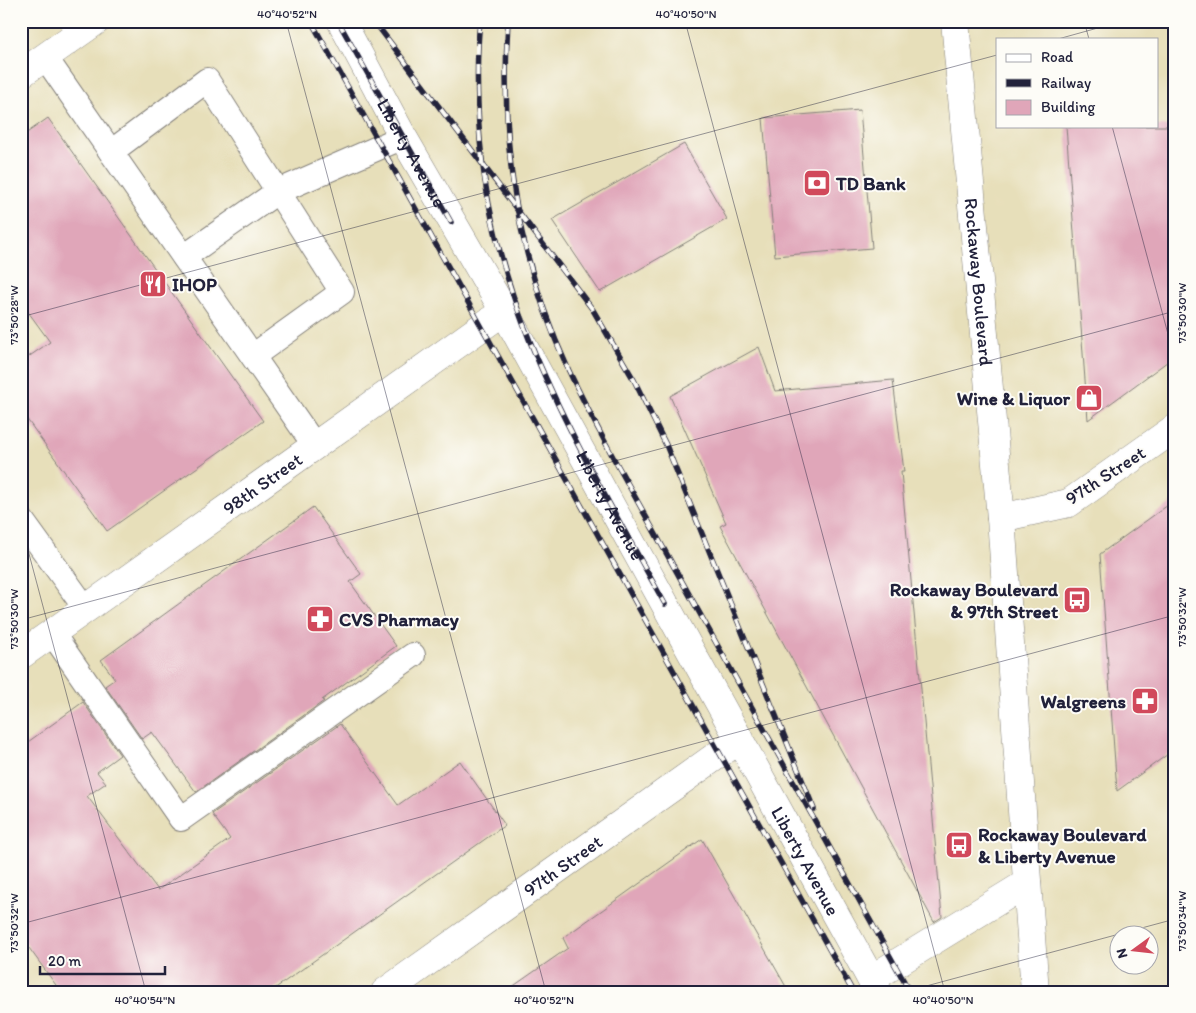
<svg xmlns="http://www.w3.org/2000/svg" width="1196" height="1013" viewBox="0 0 1196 1013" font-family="Itim,sans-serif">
<rect width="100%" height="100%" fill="#fdfcf7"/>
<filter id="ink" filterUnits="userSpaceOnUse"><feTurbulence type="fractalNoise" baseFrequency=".02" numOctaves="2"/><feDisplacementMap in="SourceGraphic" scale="10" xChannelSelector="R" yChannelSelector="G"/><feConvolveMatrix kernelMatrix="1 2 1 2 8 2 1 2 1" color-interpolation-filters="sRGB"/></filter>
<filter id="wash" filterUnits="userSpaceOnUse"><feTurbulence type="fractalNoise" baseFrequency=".0096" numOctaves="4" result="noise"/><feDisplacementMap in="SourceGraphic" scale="20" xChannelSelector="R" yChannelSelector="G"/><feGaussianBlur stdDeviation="1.12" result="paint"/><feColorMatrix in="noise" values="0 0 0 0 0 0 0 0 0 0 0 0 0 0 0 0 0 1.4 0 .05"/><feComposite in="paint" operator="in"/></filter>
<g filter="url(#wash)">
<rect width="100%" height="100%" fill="#e7dfba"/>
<g id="blocks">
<g fill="#e0a6b9">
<path d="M860 110 872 248 775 256 763 118Z"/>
<path d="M48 118 263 421 107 531 21 411V362L50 342 21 302V137Z"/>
<path d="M1066 126H1175V356L1088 420Z"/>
<path d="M684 144 727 219 600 292 552 220Z"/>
<path d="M759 347 775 391 893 380 904 472H901L942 917 934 922 720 526 726 523 670 396Z"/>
<path d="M1175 500V749L1117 791 1100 554Z"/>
<path d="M313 507 361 574 350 582 396 646 322 700 324 701 196 792 152 732 142 739 105 686 115 679 101 660Z"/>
<path d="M83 702 120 755 97 772 106 783 87 796 158 890 230 839 212 814 340 724 398 805 460 761 505 825 270 992H61L21 937V747Z"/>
<path d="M702 839 789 992H505L568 948 563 938Z"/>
</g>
</g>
</g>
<g filter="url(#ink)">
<use href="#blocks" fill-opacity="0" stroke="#84807a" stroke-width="1"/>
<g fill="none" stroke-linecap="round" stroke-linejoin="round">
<g stroke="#84807a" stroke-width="26">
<g id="lane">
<path d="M45 57 315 446"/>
<path d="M111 152 207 80 342 292 253 356"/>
<path d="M184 257 277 192 403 137"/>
<path d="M21 519 86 609"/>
<path d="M52 633 181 819 413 655"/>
</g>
</g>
<g stroke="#84807a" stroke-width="29">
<g id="street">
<path d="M21 74 96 21"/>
<path d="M1001 518 1069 503 1175 428"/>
<path id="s1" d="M21 655 504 311"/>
<path id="s2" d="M385 992 740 739"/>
</g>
</g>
<g stroke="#84807a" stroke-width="29">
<g id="secondary">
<path id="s3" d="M341 21 403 137 504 311 878 992"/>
<path d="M871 979 1027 883"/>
</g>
</g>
<g stroke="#84807a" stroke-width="29">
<g id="primary">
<path id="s4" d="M955 21 1001 518 1035 992"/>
</g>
</g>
<use href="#lane" stroke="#fff" stroke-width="24"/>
<use href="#street" stroke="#fff" stroke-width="28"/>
<use href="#secondary" stroke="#fff" stroke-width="28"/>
<use href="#primary" stroke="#fff" stroke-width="28"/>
<g stroke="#22223b" stroke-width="5.5">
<g id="rail">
<path d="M311 21 853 992"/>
<path id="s5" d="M338 21 451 222"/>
<path d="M374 21 593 310 634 380 666 445 814 809"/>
<path id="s6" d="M480 21C477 49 477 77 478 104 483 296 576 442 665 604"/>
<path d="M508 21C500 148 516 255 569 371 583 401 599 430 614 459L910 992"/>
</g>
</g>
<use href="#rail" stroke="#fdfcf7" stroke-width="4" stroke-dasharray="11" stroke-linecap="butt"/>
</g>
</g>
<path fill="none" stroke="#22223b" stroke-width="1" stroke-opacity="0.45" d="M286 21 546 992M685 21 945 992M1084 21 1089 39M1058 39 1123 21M1112 126 1175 360M21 317 997 55M21 524 146 992M21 620 1175 311M21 924 1175 615M904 992 1175 919"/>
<defs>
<g id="bank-square" transform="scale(1.4375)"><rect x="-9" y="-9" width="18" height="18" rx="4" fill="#d1495b" stroke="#fdfcf7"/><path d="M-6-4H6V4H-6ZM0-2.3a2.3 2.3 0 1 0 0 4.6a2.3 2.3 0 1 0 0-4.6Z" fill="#fff"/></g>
<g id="restaurant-square" transform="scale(1.4375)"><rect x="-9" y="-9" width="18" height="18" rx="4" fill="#d1495b" stroke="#fdfcf7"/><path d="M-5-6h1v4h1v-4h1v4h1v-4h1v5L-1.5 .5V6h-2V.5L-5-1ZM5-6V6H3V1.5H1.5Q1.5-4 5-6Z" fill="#fff"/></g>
<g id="shop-square" transform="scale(1.4375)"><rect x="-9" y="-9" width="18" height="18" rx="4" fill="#d1495b" stroke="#fdfcf7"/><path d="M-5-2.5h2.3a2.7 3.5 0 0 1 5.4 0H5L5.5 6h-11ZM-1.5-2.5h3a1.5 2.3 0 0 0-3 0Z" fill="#fff"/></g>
<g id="bus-square" transform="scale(1.4375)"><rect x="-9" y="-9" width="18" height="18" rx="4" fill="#d1495b" stroke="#fdfcf7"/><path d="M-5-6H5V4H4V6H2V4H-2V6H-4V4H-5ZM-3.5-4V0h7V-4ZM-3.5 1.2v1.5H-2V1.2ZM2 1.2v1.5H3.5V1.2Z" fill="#fff"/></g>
<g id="pharmacy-square" transform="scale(1.4375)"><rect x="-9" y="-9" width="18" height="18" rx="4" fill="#d1495b" stroke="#fdfcf7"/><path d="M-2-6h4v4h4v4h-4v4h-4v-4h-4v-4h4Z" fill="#fff"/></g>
</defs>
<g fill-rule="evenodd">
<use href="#bank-square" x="817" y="183"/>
<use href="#restaurant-square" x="153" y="284"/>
<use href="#shop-square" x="1089" y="398"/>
<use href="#bus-square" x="1077" y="600"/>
<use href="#pharmacy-square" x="320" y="619"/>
<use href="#pharmacy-square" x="1145" y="701"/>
<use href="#bus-square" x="959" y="845"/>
</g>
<g text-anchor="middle" stroke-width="4" stroke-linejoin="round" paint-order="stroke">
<g font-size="19" fill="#22223b" stroke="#fdfcf7">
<text dy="7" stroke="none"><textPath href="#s5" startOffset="151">Liberty Avenue</textPath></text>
<text dy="7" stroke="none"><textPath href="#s4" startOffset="262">Rockaway Boulevard</textPath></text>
<text transform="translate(1105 475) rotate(-33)" y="7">97th Street</text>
<text dy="7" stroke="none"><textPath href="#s1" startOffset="296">98th Street</textPath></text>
<text dy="7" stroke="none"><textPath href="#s6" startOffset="510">Liberty Avenue</textPath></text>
<text dy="7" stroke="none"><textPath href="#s3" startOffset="960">Liberty Avenue</textPath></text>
<text dy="7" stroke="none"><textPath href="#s2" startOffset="218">97th Street</textPath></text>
</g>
<g font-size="19" font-weight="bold" fill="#22223b" stroke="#fdfcf7" text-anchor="start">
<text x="836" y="190">TD Bank</text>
<text x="172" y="291">IHOP</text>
<text x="1070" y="405" text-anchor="end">Wine &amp; Liquor</text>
<text x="1058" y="596" text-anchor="end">Rockaway Boulevard<tspan x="1058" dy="22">&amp; 97th Street</tspan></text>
<text x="339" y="626">CVS Pharmacy</text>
<text x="1126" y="708" text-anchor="end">Walgreens</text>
<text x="978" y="841">Rockaway Boulevard<tspan x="978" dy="22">&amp; Liberty Avenue</tspan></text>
</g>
</g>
<rect width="1196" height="1013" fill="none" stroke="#fdfcf7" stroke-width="55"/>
<rect x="996" y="38" width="162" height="90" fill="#fdfcf7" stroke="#a5a5ac"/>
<rect x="1006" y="54" width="25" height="8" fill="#ffffff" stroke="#a5a5ac"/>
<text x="1041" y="62" font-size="15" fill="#22223b">Road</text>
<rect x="1006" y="79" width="25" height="8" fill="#22223b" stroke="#a5a5ac"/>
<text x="1041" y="88" font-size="15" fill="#22223b">Railway</text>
<rect x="1006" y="100" width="25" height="15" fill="#e0a6b9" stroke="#a5a5ac"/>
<text x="1041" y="112" font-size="15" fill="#22223b">Building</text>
<g transform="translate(1134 950) rotate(255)"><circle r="24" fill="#fdfcf7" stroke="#a5a5ac"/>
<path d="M0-4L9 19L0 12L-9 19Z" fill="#d1495b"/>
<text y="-8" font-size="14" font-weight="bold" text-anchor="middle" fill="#22223b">N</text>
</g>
<path d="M40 966v8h125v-8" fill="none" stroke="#22223b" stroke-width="2.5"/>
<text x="48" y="966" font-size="15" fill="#22223b" stroke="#fdfcf7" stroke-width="4" paint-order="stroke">20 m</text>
<rect x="28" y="28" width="1140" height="958" fill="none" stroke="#22223b" stroke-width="2"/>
<g font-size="12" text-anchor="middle" fill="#22223b">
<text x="287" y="18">40°40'52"N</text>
<text x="686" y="18">40°40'50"N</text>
<text transform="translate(1182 313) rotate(-90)" y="4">73°50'30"W</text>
<text transform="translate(14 315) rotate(-90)" y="4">73°50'28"W</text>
<text transform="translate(1182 617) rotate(-90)" y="4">73°50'32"W</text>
<text transform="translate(14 619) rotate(-90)" y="4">73°50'30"W</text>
<text transform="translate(1182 921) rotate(-90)" y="4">73°50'34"W</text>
<text transform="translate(14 923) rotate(-90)" y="4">73°50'32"W</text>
<text x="145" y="1004">40°40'54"N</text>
<text x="544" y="1004">40°40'52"N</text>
<text x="943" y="1004">40°40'50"N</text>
</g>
</svg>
